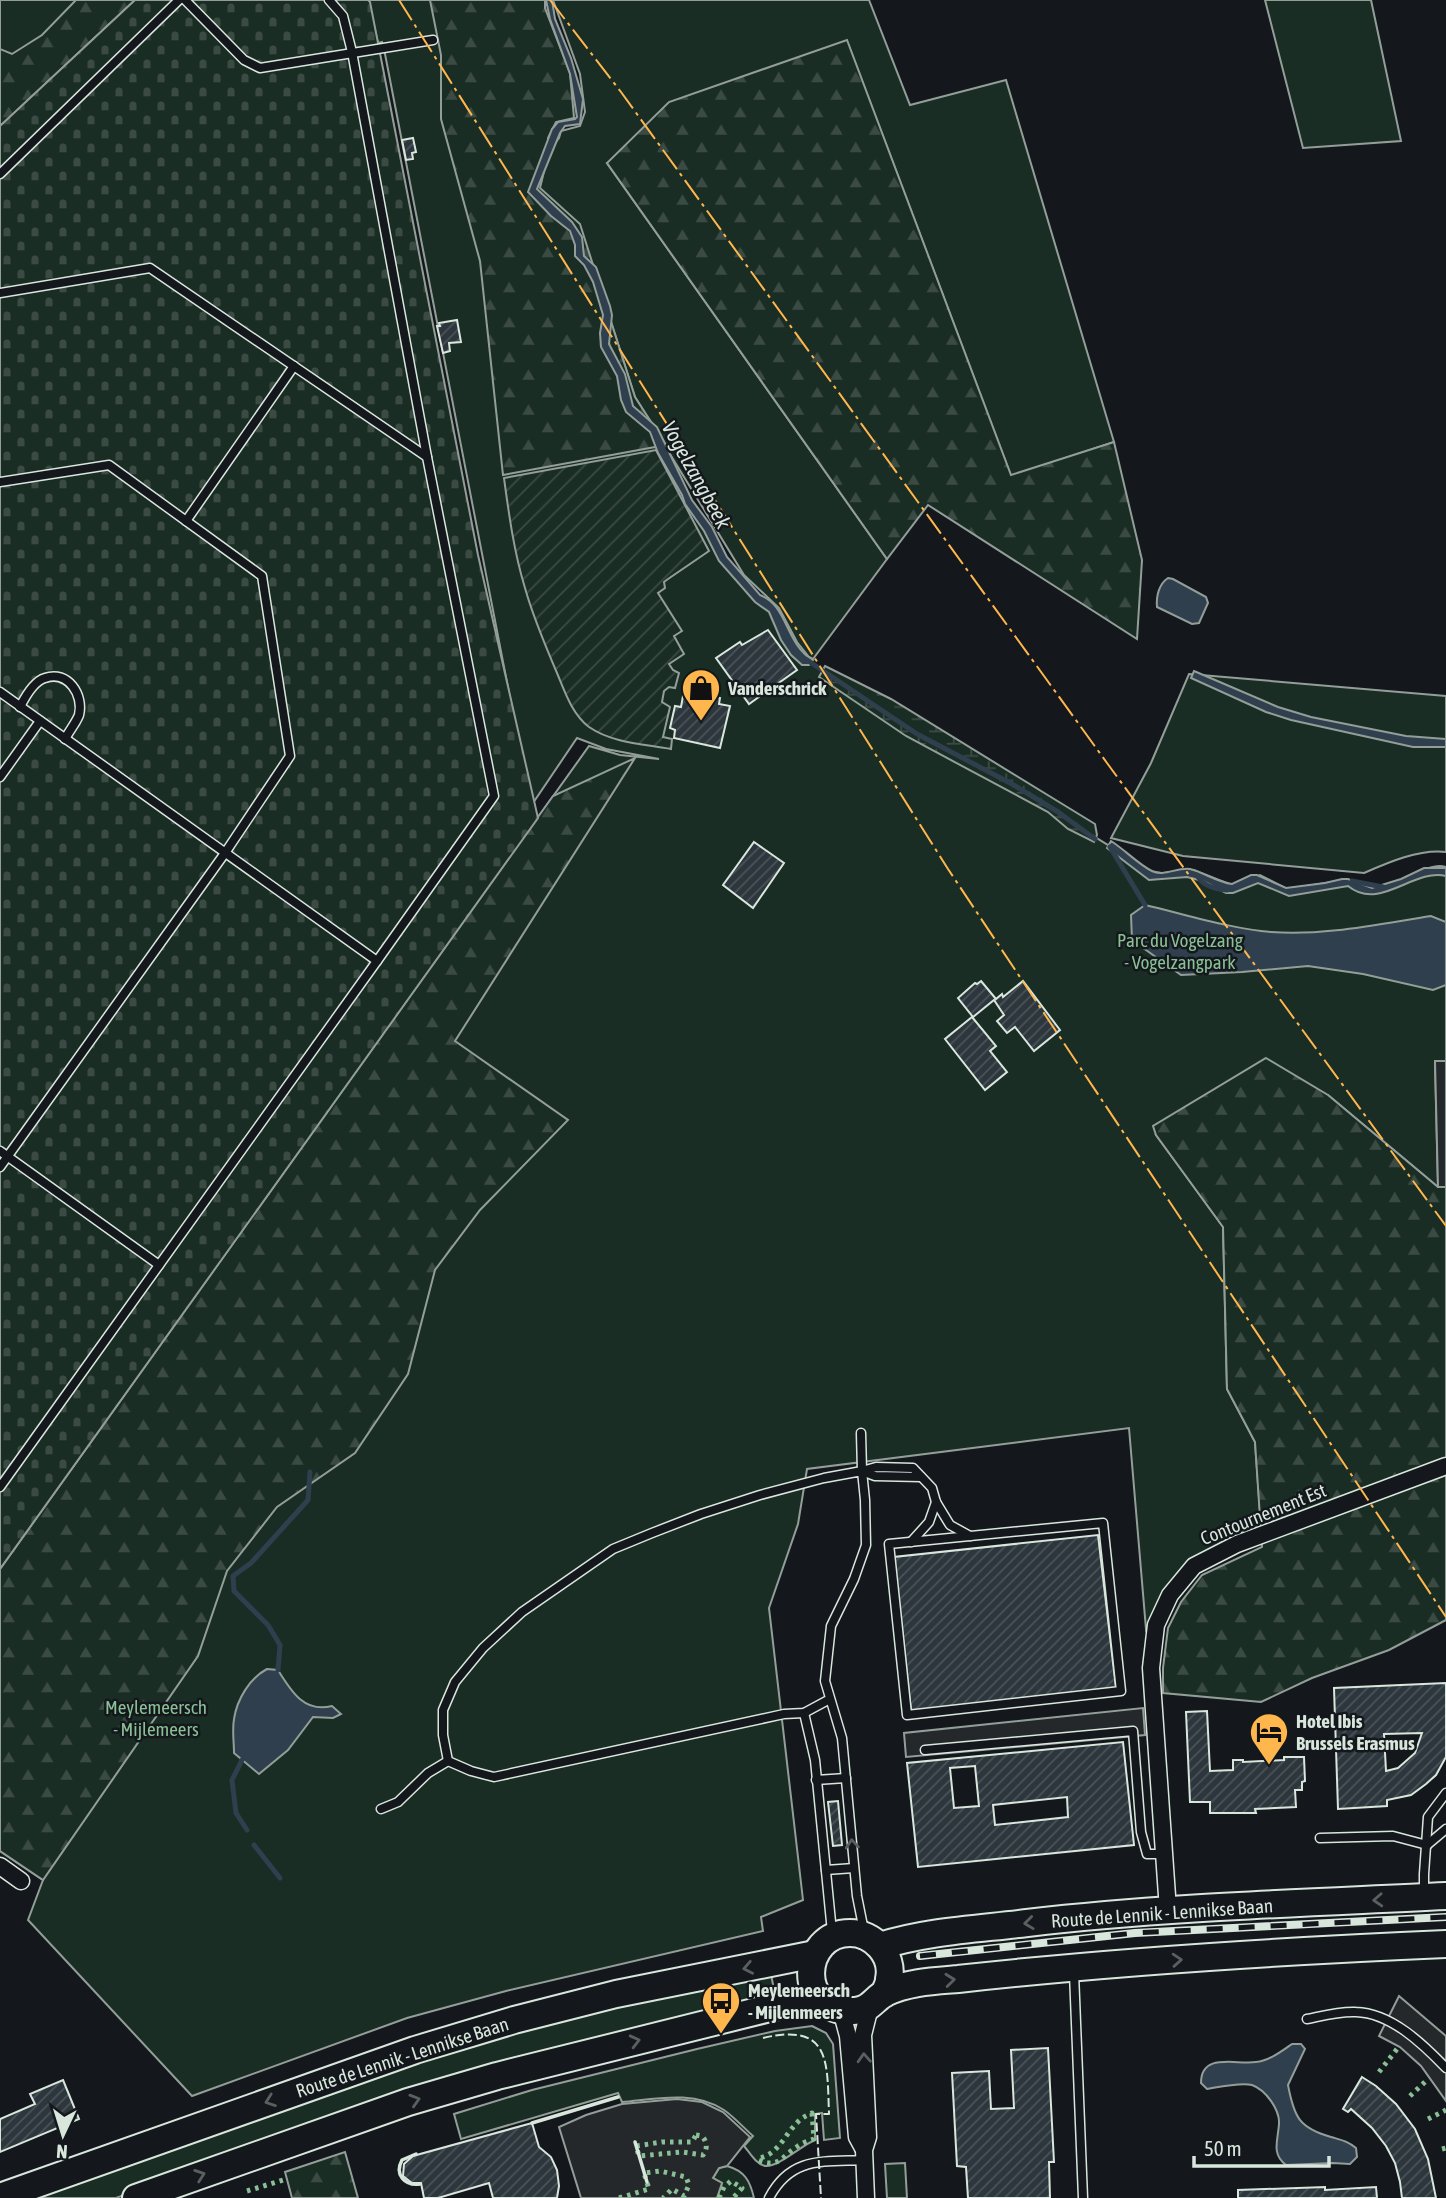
<svg xmlns="http://www.w3.org/2000/svg" width="1446" height="2198" viewBox="0 0 1446 2198" font-family="'Asap Condensed',sans-serif">
<defs>
<pattern id="forest-firs" width="22" height="20" patternUnits="userSpaceOnUse" patternTransform="scale(1.75)"><rect width="22" height="20" fill="#1a2d24"/><path d="M5 1l3.5 6h-7zM16 11l3.5 6h-7z" fill="#3b4b43"/></pattern>
<pattern id="wetland-marsh" width="20" height="14" patternUnits="userSpaceOnUse" patternTransform="scale(1.75)"><rect width="20" height="14" fill="#1a2d24"/><path d="M1 5h8M5 5V1M11 12h8M15 12V8" fill="none" stroke="#3b4b43"/></pattern>
<pattern id="cemetery-stones" width="16" height="16" patternUnits="userSpaceOnUse" patternTransform="scale(1.75)"><rect width="16" height="16" fill="#1a2d24"/><path d="M2 7V4a2 2 0 0 1 4 0v3zM10 15v-3a2 2 0 0 1 4 0v3z" fill="#3b4b43"/></pattern>
<pattern id="garden-furrows" width="10" height="10" patternUnits="userSpaceOnUse" patternTransform="scale(1.75)"><rect width="10" height="10" fill="#1a2d24"/><path d="M-1 1l2-2M0 10L10 0M9 11l2-2" fill="none" stroke="#3b4b43"/></pattern>
<pattern id="building-hatch" width="6" height="6" patternUnits="userSpaceOnUse" patternTransform="scale(1.75)"><rect width="6" height="6" fill="#2c363c"/><path d="M-1 1l2-2M0 6l6-6M5 7l2-2" fill="none" stroke="#4a5358"/></pattern>
</defs>
<rect width="100%" height="100%" fill="#14181c"/>
<g fill="#1a2d24" stroke="#939e99" stroke-width="2">
<path d="M0 0H130L0 125Z"/>
<path d="M368 0H548L571 65 579 118 557 128 552 147 559 138 561 131 580 126 585 112 580 74 553 0H869L910 105 1006 80 1114 442 1011 476 847 41 607 163 887 559 813 659 809 657 797 642 779 608 744 575 635 397 610 319 603 333 660 449 725 561 771 607 800 658 823 670 1152 872 1162 873 1194 870 1234 886 1260 875 1287 889 1345 880 1367 891C1380 887 1395 885 1407 879 1420 873 1432 863 1446 867V1061L1435 1062 1438 1187 1328 1095 1156 1135 1223 1227 1227 1389 1255 1442 1261 1526 1235 1535 1191 1560 1164 1591 1146 1629 1129 1428 807 1469 798 1524 769 1608 803 1900 761 1917 763 1931 506 1991 407 2018 192 2096 28 1920 43 1880 0 1851V1569L589 746 620 755 659 759 606 749 577 738 531 806 385 54 382 42 378 43Z"/>
<path d="M1265 0H1371L1401 141 1303 148Z"/>
<path d="M1189 674 1446 696V852C1419 849 1389 862 1364 873L1183 856 1111 838 1151 763Z"/>
<path d="M770 1969 776 2000 366 2109 116 2198H25L460 2046Z"/>
<path d="M812 2026 826 2033 833 2044 840 2138 824 2140 822 2113 815 2114V2140C802 2145 777 2168 765 2166 756 2164 750 2153 744 2146L753 2136C743 2127 734 2117 724 2110 693 2090 656 2099 622 2102L618 2093 461 2139 454 2114 532 2090 697 2049 775 2031Z"/>
<path d="M905 2163 907 2198H887L885 2164Z"/>
<path d="M727 2166C745 2171 750 2181 754 2198H717L722 2183 713 2178 719 2168Z"/>
</g>
<g fill="url(#forest-firs)" stroke="#939e99" stroke-width="2">
<path d="M76 0H135L0 126V49L12 54 42 35Z"/>
<path d="M430 0H545V8L570 73 574 118 556 122 548 138 549 151 540 188 580 224 635 397 666 445 503 475 480 261 441 119V55Z"/>
<path d="M847 40 1011 475 1114 442 1142 560 1137 639 928 505 887 559 607 163 669 102Z"/>
<path d="M635 758 455 1041 568 1120 480 1210 435 1270 408 1374 355 1453 277 1507 227 1571 198 1656 43 1880 0 1851V1569L553 796Z"/>
<path d="M1266 1058 1328 1095 1438 1187H1446V1620L1389 1650 1312 1678 1261 1702 1163 1693V1668L1168 1628 1181 1602 1202 1575 1262 1547 1255 1442 1227 1389 1223 1227 1156 1135 1153 1126Z"/>
<path d="M345 2152 358 2198H292L285 2172Z"/>
</g>
<path fill="url(#wetland-marsh)" stroke="#939e99" stroke-width="2" d="M825 666 891 699 1095 824 1097 835 1094 842 1068 829 1048 812 906 736 819 677Z"/>
<path fill="url(#cemetery-stones)" stroke="#939e99" stroke-width="2" d="M135 0H368L370 2 478 555 538 818 0 1569V126Z"/>
<path fill="url(#garden-furrows)" stroke="#939e99" stroke-width="2" d="M656 450 709 551 668 579 664 582 665 588 658 593 682 631 674 636 684 654 669 664 673 670 679 673 675 688 669 687 664 691 662 702 670 707 663 737 672 739 671 749C644 744 612 743 589 727 572 714 565 692 557 673 545 645 533 617 525 588 514 552 509 515 504 478Z"/>
<g fill="#24282b" stroke="#939e99" stroke-width="2">
<path d="M1435 1061H1446V1187H1438Z"/>
<path d="M1143 1708 1145 1735 906 1757 904 1733Z"/>
<path d="M1399 1996 1446 2036V2101L1421 2066 1400 2047 1379 2036Z"/>
<path d="M677 2099 702 2102 723 2112 750 2137 727 2166 719 2168 713 2178 722 2183 717 2198H581L559 2127 586 2115 622 2104Z"/>
</g>
<g fill="#2f3f4d" stroke="#939e99" stroke-width="2">
<path d="M546 0H552L555 19 571 58 583 99 580 124 565 126 560 133 537 189 572 222 582 237 584 256 596 267 610 306 612 315 609 344 625 374 633 406 657 427 692 500 712 527 727 557 760 595C788 605 785 644 813 660L809 665H802L791 655 781 640 769 612 755 602 719 561 704 531 685 504 682 495 658 453 650 432 626 412 621 400 617 376 601 347 600 333 603 315 593 282 584 265 575 256V245L570 231 551 216 528 192 552 129 558 122 575 119 577 117 570 74 550 19Z"/>
<path d="M1168 578 1173 579 1206 597 1208 603 1199 623 1192 624 1157 607C1156 596 1159 584 1168 578Z"/>
<path d="M1194 671 1278 707 1311 717 1406 736 1446 739V747H1413L1291 720 1266 712 1191 678Z"/>
<path d="M1111 841C1124 849 1139 865 1152 871 1164 877 1177 867 1190 869 1205 873 1217 882 1232 884L1251 875H1257L1286 888 1325 883 1342 879H1348L1372 888 1401 879 1424 868H1446V876C1413 868 1380 912 1348 886L1289 896 1258 883 1233 893H1226L1203 881 1187 877 1149 880 1107 848Z"/>
<path d="M1145 905C1184 914 1232 929 1271 932 1324 936 1379 924 1431 916L1446 922V985L1433 990 1363 974 1308 966 1242 972 1181 975 1132 940 1131 915Z"/>
<path d="M267 1669 278 1670C291 1691 304 1713 332 1706L341 1714 333 1718 313 1717 288 1750 259 1774 234 1753C234 1742 232 1730 234 1719 237 1699 250 1678 267 1669Z"/>
<path d="M1292 2044H1301L1305 2049 1288 2085C1294 2117 1299 2128 1331 2137 1341 2140 1348 2141 1356 2148L1357 2157 1350 2164 1333 2163 1286 2165C1271 2154 1278 2140 1279 2124 1280 2110 1266 2090 1252 2085 1241 2082 1219 2087 1207 2089L1201 2083C1201 2052 1236 2065 1256 2062 1269 2061 1282 2051 1292 2044Z"/>
</g>
<g fill="none" stroke-linecap="round" stroke-linejoin="round">
<g stroke="#2f3f4d" stroke-width="5">
<path d="M807 660 917 734 1012 784 1058 812 1095 839"/>
<path d="M1110 847 1145 905"/>
<path d="M1197 875C1202 886 1215 889 1227 890"/>
<path d="M1352 881 1383 887"/>
<path d="M278 1670 280 1645 268 1625 234 1591 233 1576 251 1563 308 1500 310 1472"/>
<path d="M242 1760 232 1780 236 1813 247 1830"/>
<path d="M254 1845 280 1878"/>
</g>
</g>
<g fill="url(#building-hatch)" stroke="#d8e6dc" stroke-width="2" fill-rule="evenodd">
<path d="M413 138 416 152 412 153 413 159 406 160 402 140Z"/>
<path d="M457 320 461 342 449 343 450 351 443 353 437 326H440L439 323Z"/>
<path d="M768 630 797 670 749 704 716 658 740 642 742 645Z"/>
<path d="M683 696 709 702 710 696 720 698 719 704 730 706 720 748 674 738 675 730 670 728 675 706 681 707Z"/>
<path d="M754 842 784 863 753 908 723 885Z"/>
<path d="M981 981 996 999 1002 994 1003 997 1023 981 1060 1030 1034 1051 1015 1027 1007 1033 997 1021 1004 1015 994 1000 973 1017 958 998 975 983 977 984Z"/>
<path d="M972 1017 996 1046 990 1051 1007 1072 985 1090 945 1039Z"/>
<path d="M1098 1535 1116 1688 911 1711 894 1557Z"/>
<path d="M1446 1683V1757L1436 1775 1426 1784 1411 1795 1387 1800V1806L1338 1809 1334 1688ZM1422 1733 1415 1753 1398 1768 1386 1771 1384 1734Z"/>
<path d="M1207 1711 1210 1771 1233 1770V1760H1243V1762L1284 1760V1757H1304L1305 1781 1302 1782V1790H1295L1296 1807 1255 1809 1256 1813H1210V1802H1190L1186 1712Z"/>
<path d="M1123 1742 1134 1845 918 1867 907 1763ZM975 1766 979 1806 954 1808 950 1768ZM1067 1797 1068 1817 995 1825 993 1805Z"/>
<path d="M838 1801 842 1845 833 1846 828 1802Z"/>
<path d="M1048 2048 1054 2162H1049L1050 2198H968L966 2167 957 2166 952 2073 989 2071 991 2109 1014 2108 1011 2050Z"/>
<path d="M1362 2077 1376 2086 1396 2104 1415 2129 1428 2159 1436 2198H1402L1400 2182 1395 2163 1386 2146 1372 2128 1351 2109 1348 2112 1343 2109Z"/>
<path d="M63 2080 79 2119 0 2152V2119L35 2104 30 2094Z"/>
<path d="M532 2123 539 2147 551 2157 557 2170 559 2186 557 2198H493L489 2183 438 2198H424L421 2183H412L403 2176 404 2164 413 2156Z"/>
<path d="M1325 2187V2190L1376 2187 1377 2198H1238V2190Z"/>
</g>
<g fill="none" stroke-linecap="round" stroke-linejoin="round">
<g stroke="#d8e6dc" stroke-width="11">
<g id="service">
<path d="M185 0 244 60 260 68 433 40"/>
<path d="M329 0 343 16 352 52 427 457"/>
<path d="M0 174 179 0"/>
<path d="M0 293 150 268 427 457 494 796 377 961 0 692"/>
<path d="M0 482 109 465 262 576 290 756 225 853 0 1167"/>
<path d="M186 521 294 366"/>
<path d="M20 707C25 697 34 681 45 678 68 670 84 695 79 715 76 723 69 731 65 739"/>
<path d="M0 777 40 721"/>
<path d="M0 1151 159 1265"/>
<path d="M861 1433 862 1471"/>
<path d="M862 1471 876 1467 913 1468 932 1488 936 1502 950 1525 970 1536"/>
<path d="M862 1471 875 1476 921 1477"/>
<path d="M0 1487 377 961"/>
<path d="M1103 1523 1121 1691 907 1715 889 1544Z"/>
<path d="M911 1542 929 1522 936 1502"/>
<path d="M830 1699 804 1713 784 1714 494 1777 471 1771 448 1761 443 1735V1710L455 1682 483 1648 522 1612 613 1549 652 1533 701 1514 760 1495 824 1478 862 1471 865 1500 866 1545 854 1579 831 1626 825 1681 842 1738 857 1896 864 1931"/>
<path d="M804 1713 815 1760 832 1932"/>
<path d="M925 1750 1133 1731 1141 1832 1147 1854H1164"/>
<path d="M816 1780 846 1778"/>
<path d="M381 1809 398 1802 428 1773 448 1761"/>
<path d="M1320 1838 1393 1836 1427 1845"/>
<path d="M1427 1845 1446 1829"/>
<path d="M826 1870 854 1868"/>
<path d="M1424 1894V1874L1428 1817 1446 1793"/>
<path d="M1074 1973 1083 2198"/>
<path d="M1307 2019C1322 2016 1340 2011 1356 2012 1391 2013 1423 2044 1446 2068"/>
<path d="M769 2198C791 2156 823 2162 865 2160"/>
</g>
</g>
<g stroke="#d8e6dc" stroke-width="19">
<g id="minor">
<path d="M0 1866 21 1881"/>
<path d="M1168 1910 1151 1668 1156 1625 1170 1595 1194 1566 1237 1544 1446 1466"/>
<path d="M841 2010 848 2036 857 2137 863 2148"/>
<path d="M866 2198 864 2150 868 2137 863 2035 870 2007"/>
</g>
</g>
<g stroke="#d8e6dc" stroke-width="30">
<g id="primary">
<path d="M880 1946C927 1931 978 1929 1027 1923 1166 1907 1306 1903 1446 1896"/>
<path d="M884 1994C886 1989 889 1984 889 1979 894 1955 873 1933 850 1933 801 1933 794 2013 854 2011 869 2011 874 1999 885 1993 908 1982 934 1981 958 1979 1120 1961 1283 1951 1446 1944"/>
<path d="M0 2197 415 2050 514 2020 616 1994 815 1954"/>
<path d="M136 2198 408 2102 497 2076 818 1996"/>
</g>
</g>
<use href="#service" stroke="#14181c" stroke-width="8"/>
<use href="#minor" stroke="#14181c" stroke-width="16"/>
<use href="#primary" stroke="#14181c" stroke-width="26"/>
<g stroke="#d8e6dc" stroke-width="8">
<path id="rail" d="M920 1956 1135 1933 1446 1917"/>
</g>
<use href="#rail" stroke="#14181c" stroke-width="5" stroke-dasharray="16" stroke-linecap="butt"/>
<g stroke="#8ac095" stroke-width="5" stroke-dasharray="3.5 5" stroke-linecap="butt">
<path d="M1379 2072 1397 2049"/>
<path d="M1410 2096 1427 2080"/>
<path d="M812 2113 814 2139C808 2141 802 2143 798 2146 782 2156 779 2169 758 2160L759 2158C778 2155 785 2134 797 2123 801 2118 806 2116 812 2113Z"/>
<path d="M1428 2119 1446 2110"/>
<path d="M696 2135 702 2136C707 2142 708 2148 703 2155L682 2152 639 2156 636 2146 662 2142H692Z"/>
<path d="M1442 2149 1446 2148"/>
<path d="M247 2191 283 2180"/>
<path d="M619 2198 649 2189 644 2173 660 2171 686 2177 689 2185 684 2196 672 2189 663 2198"/>
<path d="M719 2198 724 2187 731 2181 742 2188 733 2198"/>
</g>
<path stroke="#d8e6dc" stroke-width="2" stroke-dasharray="9 3.5" stroke-linecap="butt" d="M763 2038C831 2022 827 2062 829 2114H816L821 2198"/>
<g stroke="#d8e6dc" stroke-width="3.5">
<path d="M532 2123 618 2097"/>
<path d="M635 2142 647 2182"/>
<path d="M416 2154 402 2160C394 2175 405 2186 420 2184"/>
</g>
<g stroke="#ffb74d" stroke-width="2" stroke-dasharray="24 5 3.5 5" stroke-linecap="butt">
<path d="M399 0 948 869 1446 1617"/>
<path d="M550 0 621 92 1107 763 1446 1226"/>
</g>
</g>
<defs><path id="oneway-chevron" d="M-2-3.5L2.5 0L-2 3.5" fill="none" stroke-width="1.6" stroke-linecap="round" stroke-linejoin="round" transform="scale(1.75)"/></defs>
<g stroke="#59605f">
<use href="#oneway-chevron" transform="translate(852 1844) rotate(-95)"/>
<use href="#oneway-chevron" transform="translate(1378 1900) rotate(177)"/>
<use href="#oneway-chevron" transform="translate(1029 1923) rotate(173)"/>
<use href="#oneway-chevron" transform="translate(1177 1960) rotate(-4)"/>
<use href="#oneway-chevron" transform="translate(748 1968) rotate(169)"/>
<use href="#oneway-chevron" transform="translate(950 1980) rotate(-6)"/>
<use href="#oneway-chevron" transform="translate(635 2041) rotate(-14)"/>
<use href="#oneway-chevron" transform="translate(864 2058) rotate(-93)"/>
<use href="#oneway-chevron" transform="translate(415 2100) rotate(-17)"/>
<use href="#oneway-chevron" transform="translate(270 2101) rotate(160)"/>
<use href="#oneway-chevron" transform="translate(200 2175) rotate(-19)"/>
</g>
<defs>
<g id="shop-pin" transform="scale(2.0125)"><path d="M0 17L-7.5 6A9.5 9.5 0 1 1 7.5 6Z" fill="#ffb74d" stroke="#14181c"/><path d="M-5-2.5h2.3a2.7 3.5 0 0 1 5.4 0H5L5.5 6h-11ZM-1.5-2.5h3a1.5 2.3 0 0 0-3 0Z" fill="#111"/></g>
<g id="hotel-pin" transform="scale(2.0125)"><path d="M0 17L-7.5 6A9.5 9.5 0 1 1 7.5 6Z" fill="#ffb74d" stroke="#14181c"/><path d="M-6-4.5h1.5V1H6V5H4.5V3h-9V5H-6ZM-4 0a1.8 1.8 0 1 1 3.6 0ZM.5 0V-2.5h3Q6-2.5 6 0Z" fill="#111"/></g>
<g id="bus-pin" transform="scale(2.0125)"><path d="M0 17L-7.5 6A9.5 9.5 0 1 1 7.5 6Z" fill="#ffb74d" stroke="#14181c"/><path d="M-5-6H5V4H4V6H2V4H-2V6H-4V4H-5ZM-3.5-4V0h7V-4ZM-3.5 1.2v1.5H-2V1.2ZM2 1.2v1.5H3.5V1.2Z" fill="#111"/></g>
</defs>
<g fill-rule="evenodd">
<use href="#shop-pin" x="701" y="688"/>
<use href="#hotel-pin" x="1269" y="1732"/>
<use href="#bus-pin" x="721" y="2001"/>
</g>
<g text-anchor="middle" stroke-width="5" stroke-linejoin="round" paint-order="stroke">
<g font-size="19" font-weight="bold" fill="#d8e6dc" stroke="#14181c" text-anchor="start">
<text x="728" y="695">Vanderschrick</text>
<text x="1296" y="1728">Hotel Ibis<tspan x="1296" dy="22">Brussels Erasmus</tspan></text>
<text x="748" y="1997">Meylemeersch<tspan x="748" dy="22">- Mijlenmeers</tspan></text>
</g>
<g font-size="19" fill="#8ac095" stroke="#14181c">
<text x="1180" y="947">Parc du Vogelzang<tspan x="1180" dy="22">- Vogelzangpark</tspan></text>
<text x="156" y="1714">Meylemeersch<tspan x="156" dy="22">- Mijlemeers</tspan></text>
</g>
<g font-size="19" fill="#d8e6dc" stroke="#14181c">
<text transform="translate(1263 1514) rotate(-22)" y="7">Contournement Est</text>
<text transform="translate(1162 1913) rotate(-4)" y="7">Route de Lennik - Lennikse Baan</text>
<text transform="translate(402 2057) rotate(-18)" y="7">Route de Lennik - Lennikse Baan</text>
</g>
<g font-size="21" font-style="italic" fill="#d8e6dc" stroke="#14181c">
<text transform="translate(696 475) rotate(61)" y="7">Vogelzangbeek</text>
</g>
</g>
<g transform="translate(63 2135) rotate(184)" stroke="#14181c" stroke-width="5" paint-order="stroke">
<path d="M0-5L12 26L0 18L-12 26Z" fill="#d8e6dc"/>
<text y="-10" font-size="19" font-weight="bold" text-anchor="middle" fill="#d8e6dc">N</text>
</g>
<path d="M1194 2156v10h135v-10" fill="none" stroke="#d8e6dc" stroke-width="3.5"/>
<text x="1204" y="2156" font-size="21" fill="#d8e6dc" stroke="#14181c" stroke-width="5" paint-order="stroke">50 m</text>
</svg>
